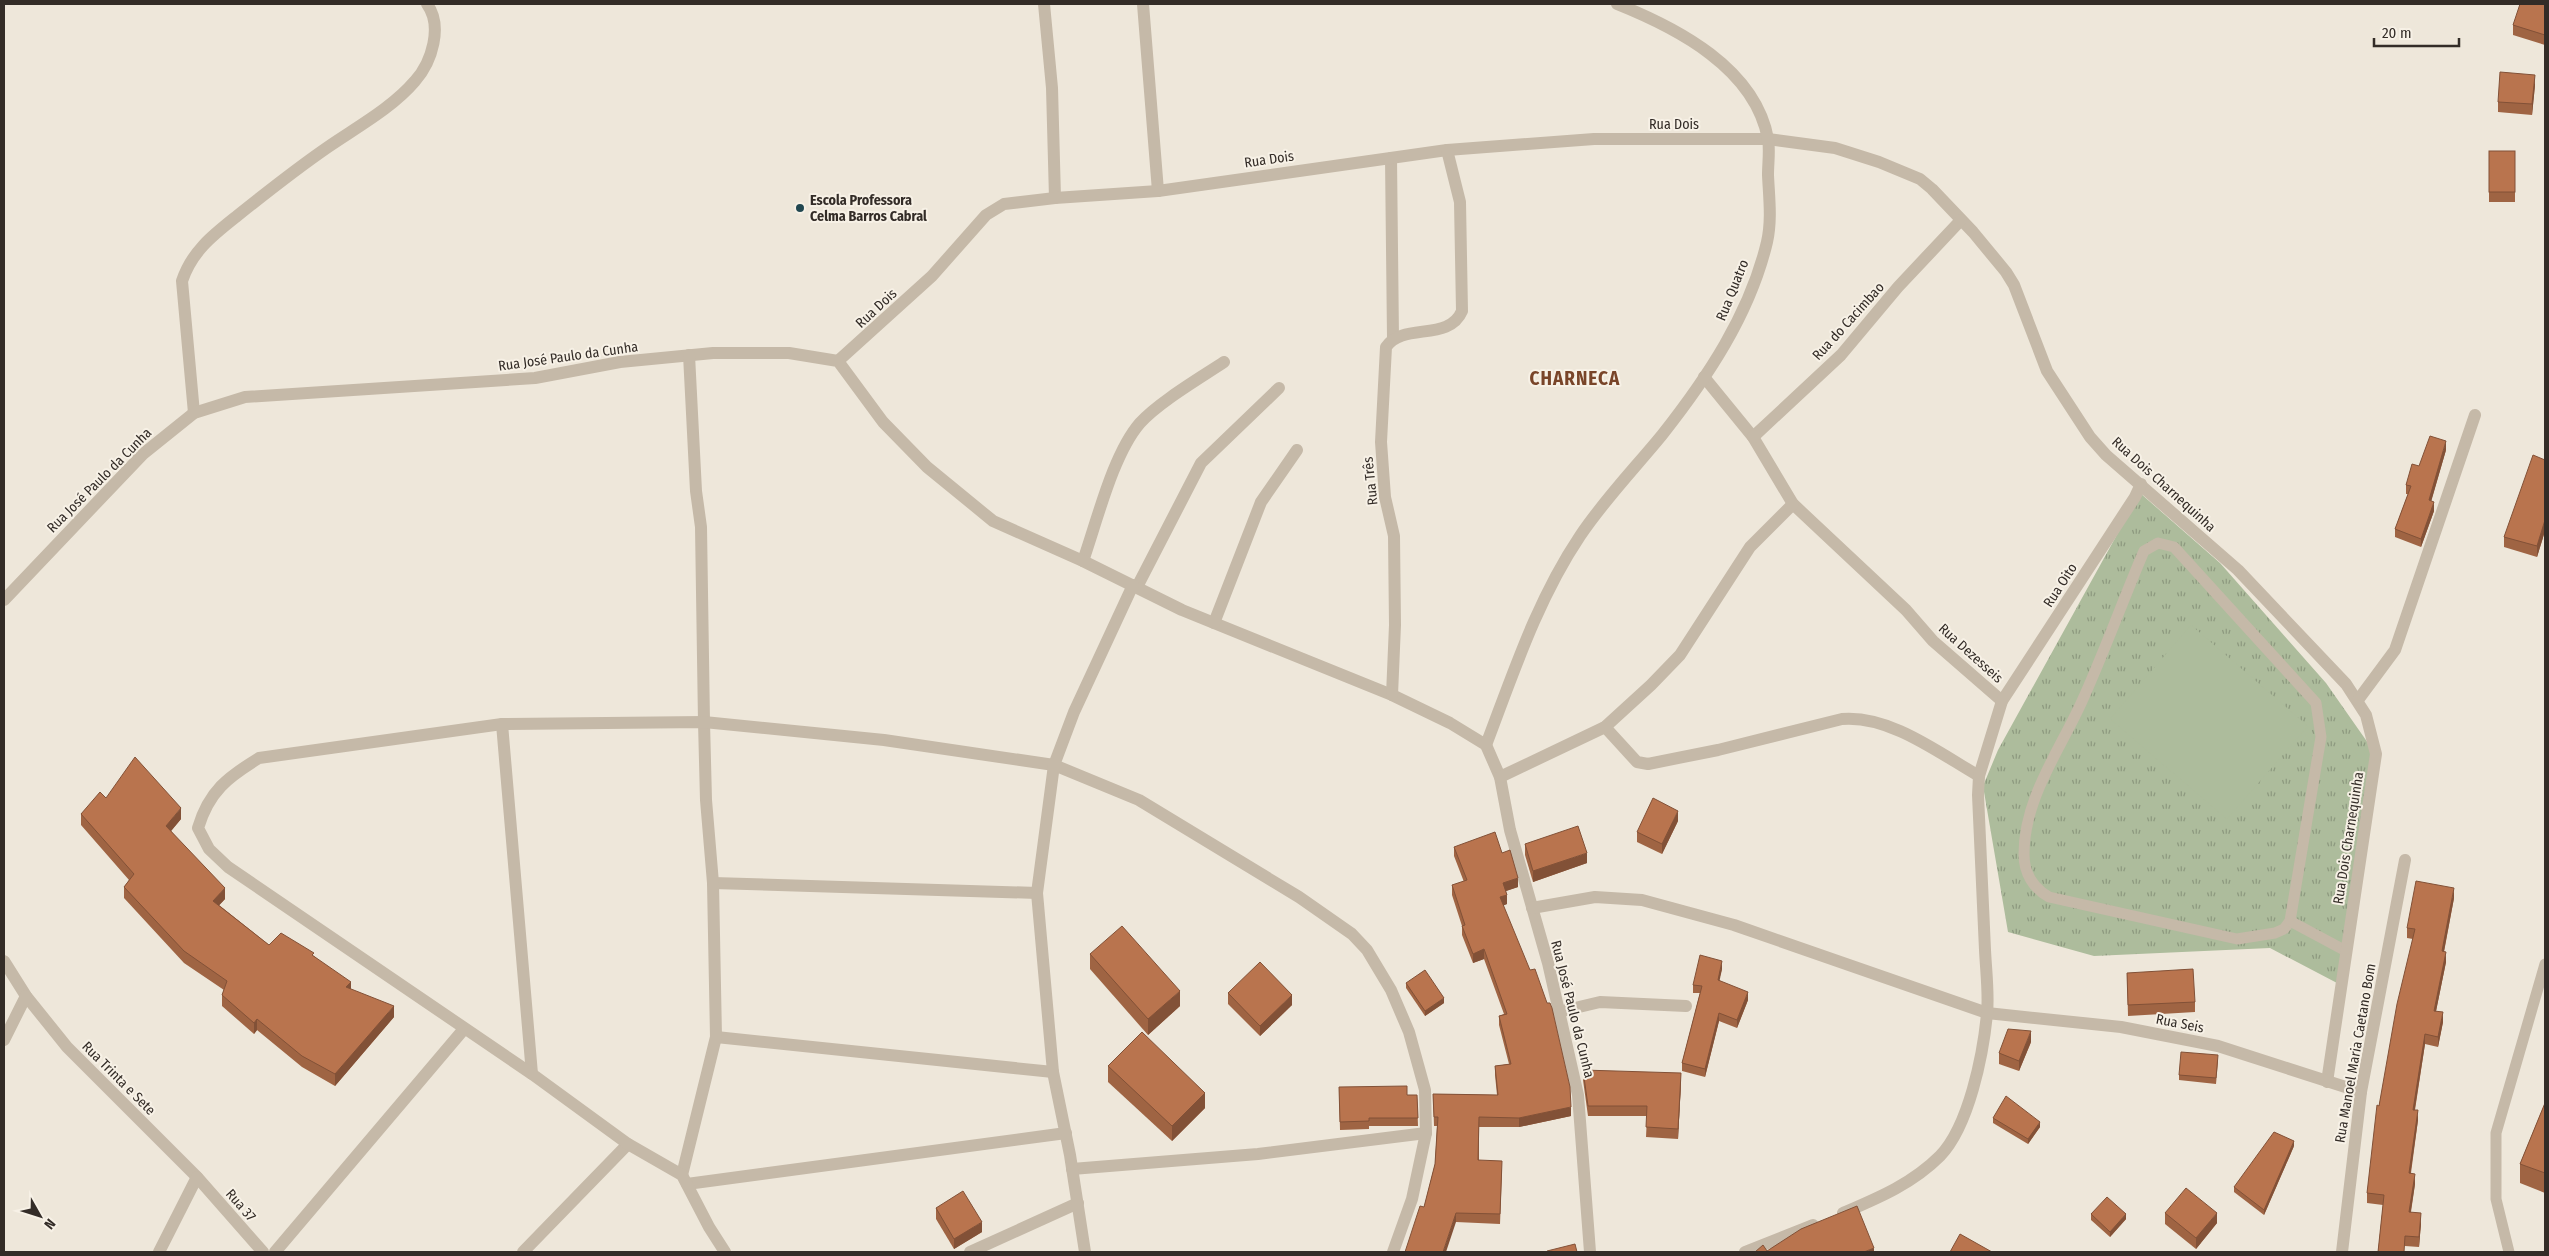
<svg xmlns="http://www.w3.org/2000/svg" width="2549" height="1256" viewBox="0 0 2549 1256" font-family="'Fira Sans Condensed',sans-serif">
<defs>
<pattern id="park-tufts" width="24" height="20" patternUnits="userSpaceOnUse" patternTransform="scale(1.25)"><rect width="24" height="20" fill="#adbc9c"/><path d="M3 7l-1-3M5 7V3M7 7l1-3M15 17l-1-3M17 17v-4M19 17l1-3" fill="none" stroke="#8d997f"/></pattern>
</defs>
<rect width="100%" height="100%" fill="#eee7da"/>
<path fill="url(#park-tufts)" d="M2140 493 2220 563 2326 683 2375 753 2337 983 2270 948 2094 956 2008 932 1983 786 1998 750Z"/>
<path fill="#adbc9c" d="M2191 625 2308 726 2227 819 2110 719Z"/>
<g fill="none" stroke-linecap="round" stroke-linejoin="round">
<g stroke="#c5b9a8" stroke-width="11">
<path d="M2158 543 2174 547 2316 703 2321 737 2290 921 2284 929 2275 933 2237 939 2049 897C2033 888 2024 873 2024 854 2024 797 2061 749 2083 699 2105 650 2123 600 2144 551Z"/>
<path d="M2290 921 2346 951"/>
<path d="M2509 1252 2496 1199V1133L2545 964"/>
</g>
<g stroke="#c5b9a8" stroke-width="12">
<path d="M1044 4 1052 88 1055 198"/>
<path d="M1143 4 1158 191"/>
<path d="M1391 158 1393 338"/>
<path d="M838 361 932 276 986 215 1004 204 1055 198 1158 191 1447 150 1594 139H1768L1835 148 1879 162 1920 179 1932 189 1973 232 2006 272 2014 285 2047 371 2090 437 2106 455 2238 570 2346 684 2366 715 2376 754 2327 1082"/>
<path d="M1704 377 1753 437 1793 504 1906 610 1933 641 2002 701"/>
<path d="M194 413 182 281C192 251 213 235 237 216 267 192 296 169 328 147 357 127 392 108 415 81 432 62 443 26 427 4"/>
<path d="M1753 437 1841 355 1898 287 1961 220"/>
<path d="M1083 561C1097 521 1113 454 1140 423 1159 402 1200 378 1224 362"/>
<path d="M1137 587 1201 463 1279 388"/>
<path d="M4 600 143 454 194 413 245 397 535 378 620 362 713 353H789L838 361 883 422 927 467 993 521 1083 561 1182 610 1392 695 1450 723 1486 745 1500 777 1510 830 1548 963 1578 1095 1590 1252"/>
<path d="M1214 623 1261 502 1297 450"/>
<path d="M1392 695 1395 625 1394 536 1385 497 1381 442 1386 347C1403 322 1449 342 1462 311L1460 202 1447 150"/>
<path d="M2358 700 2395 650 2475 415"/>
<path d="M502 724 532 1074"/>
<path d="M1605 727 1637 762 1648 764 1718 750 1842 719C1890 715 1939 753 1979 776"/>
<path d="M1486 745C1513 674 1537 600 1580 536 1604 500 1635 468 1662 435 1707 378 1750 314 1767 242 1772 220 1769 197 1768 175 1768 163 1770 150 1768 139 1755 68 1677 28 1617 4"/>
<path d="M1500 777 1605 727 1651 685 1680 655 1750 547 1793 504"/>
<path d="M713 883 1037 893"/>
<path d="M1532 908 1595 897 1642 900 1734 925 1987 1013 2121 1027 2218 1046 2361 1092"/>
<path d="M4 961 26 996 67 1047 197 1177 263 1252"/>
<path d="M1558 1012 1600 1002 1686 1006"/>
<path d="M716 1037 1053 1072"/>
<path d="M4 1040 26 996"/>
<path d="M1072 1169 1258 1154 1426 1133"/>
<path d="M682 1175 716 1037 713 883 706 800 704 722 701 527 696 491 689 355"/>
<path d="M687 1184 1066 1133"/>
<path d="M1843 1213C1878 1198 1912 1184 1940 1156 1969 1126 1983 1055 1987 1014 1989 994 1986 971 1985 950 1983 898 1980 847 1978 795L1979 776 2002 701 2135 497 2141 484"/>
<path d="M159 1252 197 1177"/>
<path d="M275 1252 464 1029"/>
<path d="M523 1252 628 1144"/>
<path d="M725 1252 709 1227 682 1175 628 1144 532 1074 228 867 209 849 198 828C209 791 228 777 259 758L502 724 704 722 884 740 1054 765 1139 800 1299 897 1352 934 1367 950 1391 990 1409 1032 1425 1090 1426 1133 1412 1199 1393 1252"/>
<path d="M970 1252 1078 1203"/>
<path d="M1085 1252 1070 1155 1053 1072 1037 893 1054 765 1074 712 1133 585"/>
<path d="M1745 1252 1813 1225"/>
<path d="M2342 1252 2361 1092 2405 860"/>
</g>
</g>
<g fill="#9f6443">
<path d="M2545 4V45L2513 35V25Z"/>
<path d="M2535 85 2532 115 2498 112V102Z"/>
<rect x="2489" y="151" width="26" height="51"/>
<path d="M2446 450 2431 501 2434 511 2421 547 2395 537V529L2408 494H2406V485L2419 466Z"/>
<path d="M2545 460V531L2537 557 2504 547V537Z"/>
<path d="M106 798 181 819 171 831 225 899 219 905 269 945 314 956 351 989 394 1017 335 1086 302 1067 257 1030 254 1034 222 1006V995L224 990 184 963 124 898V887L129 880 81 825V814Z"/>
<path d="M1678 821 1662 854 1637 842V832Z"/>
<path d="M1525 844 1587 863 1533 882 1525 855Z"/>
<path d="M1454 847 1502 853 1518 887 1506 891 1507 904 1503 905 1571 1116 1519 1127H1479V1160L1502 1170 1500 1224 1456 1222 1424 1207 1435 1164 1437 1126H1434L1433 1094 1497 1095 1495 1075V1066L1509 1064 1499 1025V1016L1504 1014 1484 959 1473 963 1462 935V926L1452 895V885L1464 882 1454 856Z"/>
<path d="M2454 898 2444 952 2446 962 2436 1011 2443 1022 2438 1047 2425 1044 2415 1110 2418 1120 2411 1173 2415 1184 2411 1212 2421 1223 2419 1247 2405 1246 2378 1252 2383 1205 2367 1203V1193L2379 1106 2413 939 2407 938V928Z"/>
<path d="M1090 954 1180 1006 1148 1035 1090 969Z"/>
<path d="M1722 969 1719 980 1748 1000 1737 1028 1719 1021 1705 1077 1682 1071V1063L1700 993H1693V985Z"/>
<path d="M2127 973 2195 1002V1012L2128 1016Z"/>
<path d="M1406 983 1444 1003 1425 1016 1406 988Z"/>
<path d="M1228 993 1292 1005 1260 1036 1228 1004Z"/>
<path d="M2031 1042 2019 1071 1999 1064V1053Z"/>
<path d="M2218 1061 2216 1084 2179 1080V1075Z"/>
<path d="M1108 1066 1205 1108 1172 1141 1108 1082Z"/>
<path d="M1583 1070 1681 1083 1678 1139 1646 1137 1647 1116H1588L1583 1080Z"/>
<path d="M1339 1087 1407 1095H1417L1418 1126H1369V1129L1340 1130Z"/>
<path d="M2545 1103V1193L2520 1183V1164Z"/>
<path d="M1993 1118 2040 1127 2028 1144 1993 1123Z"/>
<path d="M2294 1146 2264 1215 2234 1192V1187Z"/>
<path d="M936 1208 982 1232 954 1249 936 1219Z"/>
<path d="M2165 1213 2217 1223 2196 1249 2165 1224Z"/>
<path d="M2091 1214 2126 1219 2110 1237 2091 1220Z"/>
</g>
<g fill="#825137">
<path d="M2535 75V85L2532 115V104Z"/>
<path d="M2446 441V450L2429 509V500Z"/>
<path d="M2434 502V511L2421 547V539Z"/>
<path d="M2545 520V531L2537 557V546Z"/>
<path d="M181 808V819L166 837V826Z"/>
<path d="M1678 811V821L1662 854V844Z"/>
<path d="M1587 853V863L1533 882V871Z"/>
<path d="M1518 878V887L1503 892V883Z"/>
<path d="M225 888V899L213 912V901Z"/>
<path d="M2454 888V898L2442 961V951Z"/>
<path d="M1507 895V904L1500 907V897Z"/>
<path d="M1484 949V959L1473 963V954Z"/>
<path d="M2446 952V962L2434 1021V1011Z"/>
<path d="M1722 961V969L1718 988V980Z"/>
<path d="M351 982V993L346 987Z"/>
<path d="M1180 991V1006L1148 1035V1019Z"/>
<path d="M1748 992V1000L1737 1028V1020Z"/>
<path d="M1292 995V1005L1260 1036V1026Z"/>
<path d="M1444 998V1003L1425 1016V1011Z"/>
<path d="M394 1006V1017L335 1086V1074Z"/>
<path d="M2443 1012V1022L2438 1047V1037Z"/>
<path d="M1719 1013V1021L1705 1077V1069Z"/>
<path d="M257 1019V1030L254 1034V1023Z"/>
<path d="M2031 1031V1042L2019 1071V1061Z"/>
<path d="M2425 1034V1044L2413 1120V1110Z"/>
<path d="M1681 1073V1083L1678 1139V1129Z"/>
<path d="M1205 1093V1108L1172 1141V1126Z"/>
<path d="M1571 1107V1116L1519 1127V1118Z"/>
<path d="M2418 1110V1120L2409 1183V1173Z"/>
<path d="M2040 1122V1127L2028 1144V1139Z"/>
<path d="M2294 1141V1146L2264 1215V1210Z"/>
<path d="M2415 1174V1184L2409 1222V1212Z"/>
<path d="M1456 1213V1222L1446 1252H1443Z"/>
<path d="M2217 1213V1223L2196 1249V1238Z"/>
<path d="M2421 1213V1223L2419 1247V1237Z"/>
<path d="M2126 1214V1219L2110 1237V1232Z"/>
<path d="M982 1222V1232L954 1249V1239Z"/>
<path d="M1874 1248V1252H1864Z"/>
</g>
<g fill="#b9744e" stroke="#825137">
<path d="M2520 4H2545V35L2513 25Z"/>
<path d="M2500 72 2535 75 2532 104 2498 102Z"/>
<rect x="2489" y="151" width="26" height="41"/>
<path d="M2430 436 2446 441 2429 500 2434 502 2421 539 2395 529 2411 486 2406 485 2412 464 2419 466Z"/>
<path d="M2533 455 2545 460V520L2537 546 2504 537Z"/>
<path d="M135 757 181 808 166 826 225 888 213 901 269 945 281 933 314 953 312 955 351 982 346 987 394 1006 335 1074 302 1056 257 1019 254 1023 222 995 227 981 184 951 124 887 134 874 81 814 100 792 106 798Z"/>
<path d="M1653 798 1678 811 1662 844 1637 832Z"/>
<path d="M1578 826 1587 853 1533 871 1525 844Z"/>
<path d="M1495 832 1502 853 1510 850 1518 878 1503 883 1507 895 1500 897 1530 970 1535 969 1547 1003H1550L1552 1008 1570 1087 1571 1107 1519 1118 1479 1117 1478 1160 1502 1161 1500 1214 1456 1213 1443 1252H1405L1420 1206 1424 1207 1435 1164 1438 1117H1434L1433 1094 1498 1095 1495 1066 1511 1064 1499 1016 1507 1014 1484 949 1473 954 1462 926 1465 925 1452 885 1467 880 1454 847Z"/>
<path d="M2416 881 2454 888 2442 951 2446 952 2434 1011 2443 1012 2438 1037 2425 1034 2413 1110H2418L2409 1173 2415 1174 2409 1212 2421 1213 2419 1237 2405 1236 2404 1252H2365H2378L2384 1195 2367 1193 2377 1105 2379 1106 2397 1004 2415 929 2407 928Z"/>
<path d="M1122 926 1180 991 1148 1019 1090 954Z"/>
<path d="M1700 955 1722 961 1718 980 1748 992 1737 1020 1719 1013 1705 1069 1682 1063 1702 986 1693 985Z"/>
<path d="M1260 962 1292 995 1260 1026 1228 993Z"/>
<path d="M2193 969 2195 1002 2128 1005 2127 973Z"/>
<path d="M1425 970 1444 998 1425 1011 1406 983Z"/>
<path d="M2008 1029 2031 1031 2019 1061 1999 1053Z"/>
<path d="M1142 1032 1205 1093 1172 1126 1108 1066Z"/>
<path d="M2181 1052 2218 1055 2216 1078 2179 1075Z"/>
<path d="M1583 1070 1681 1073 1678 1129 1646 1127 1647 1106H1588Z"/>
<path d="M1407 1086V1095H1417L1418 1118H1369V1121L1340 1122 1339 1087Z"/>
<path d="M2006 1096 2040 1122 2028 1139 1993 1118Z"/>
<path d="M2545 1103V1173L2520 1164Z"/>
<path d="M2274 1132 2294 1141 2264 1210 2234 1187Z"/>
<path d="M2186 1188 2217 1213 2196 1238 2165 1213Z"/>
<path d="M963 1191 982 1222 954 1239 936 1208Z"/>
<path d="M2107 1197 2126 1214 2110 1232 2091 1214Z"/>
<path d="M1857 1206 1874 1248 1864 1252H1755L1763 1245 1767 1251 1801 1229Z"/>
<path d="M1960 1234 1992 1252H1950Z"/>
<path d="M1575 1244 1577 1252H1547V1251Z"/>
</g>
<circle fill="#214750" stroke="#f7f1e6" stroke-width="2" cx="800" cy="208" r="5"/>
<g text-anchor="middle" stroke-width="4" stroke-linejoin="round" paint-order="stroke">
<g font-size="14" fill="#332c27" stroke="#f7f1e6">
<text x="1674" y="129">Rua Dois</text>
<text transform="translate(1269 159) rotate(-8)" y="5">Rua Dois</text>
<text transform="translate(1732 290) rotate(-68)" y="5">Rua Quatro</text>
<text transform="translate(876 308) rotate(-43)" y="5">Rua Dois</text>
<text transform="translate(1848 321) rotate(-48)" y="5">Rua do Cacimbao</text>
<text transform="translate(568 356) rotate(-8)" y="5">Rua José Paulo da Cunha</text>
<text transform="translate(99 480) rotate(-45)" y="5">Rua José Paulo da Cunha</text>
<text transform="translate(1370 481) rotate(-96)" y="5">Rua Três</text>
<text transform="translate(2164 484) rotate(42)" y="5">Rua Dois Charnequinha</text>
<text transform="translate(2060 585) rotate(-57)" y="5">Rua Oito</text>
<text transform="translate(1971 653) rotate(42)" y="5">Rua Dezesseis</text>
<text transform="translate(2348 838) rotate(-81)" y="5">Rua Dois Charnequinha</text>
<text transform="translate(1573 1009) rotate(76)" y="5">Rua José Paulo da Cunha</text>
<text transform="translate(2180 1023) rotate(11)" y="5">Rua Seis</text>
<text transform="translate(2355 1053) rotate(-80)" y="5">Rua Manoel Maria Caetano Bom</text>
<text transform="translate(119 1078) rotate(45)" y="5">Rua Trinta e Sete</text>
<text transform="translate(241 1205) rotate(49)" y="5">Rua 37</text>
</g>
<g font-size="14" font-weight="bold" fill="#332c27" stroke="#f7f1e6" text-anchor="start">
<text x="810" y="205">Escola Professora<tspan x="810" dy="16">Celma Barros Cabral</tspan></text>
</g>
<g font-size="19" font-weight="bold" letter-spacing="1" fill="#794529" stroke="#f7f1e6">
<text x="1575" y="385">CHARNECA</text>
</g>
</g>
<rect width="2549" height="1256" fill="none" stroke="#332c27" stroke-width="10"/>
<g transform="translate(40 1216) rotate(129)" stroke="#f7f1e6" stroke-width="4" paint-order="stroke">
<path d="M0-4L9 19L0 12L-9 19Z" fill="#332c27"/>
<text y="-8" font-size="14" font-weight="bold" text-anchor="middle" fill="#332c27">N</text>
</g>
<path d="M2374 38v8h85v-8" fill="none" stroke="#332c27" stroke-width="2.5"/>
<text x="2382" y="38" font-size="15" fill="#332c27" stroke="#f7f1e6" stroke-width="4" paint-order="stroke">20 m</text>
</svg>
